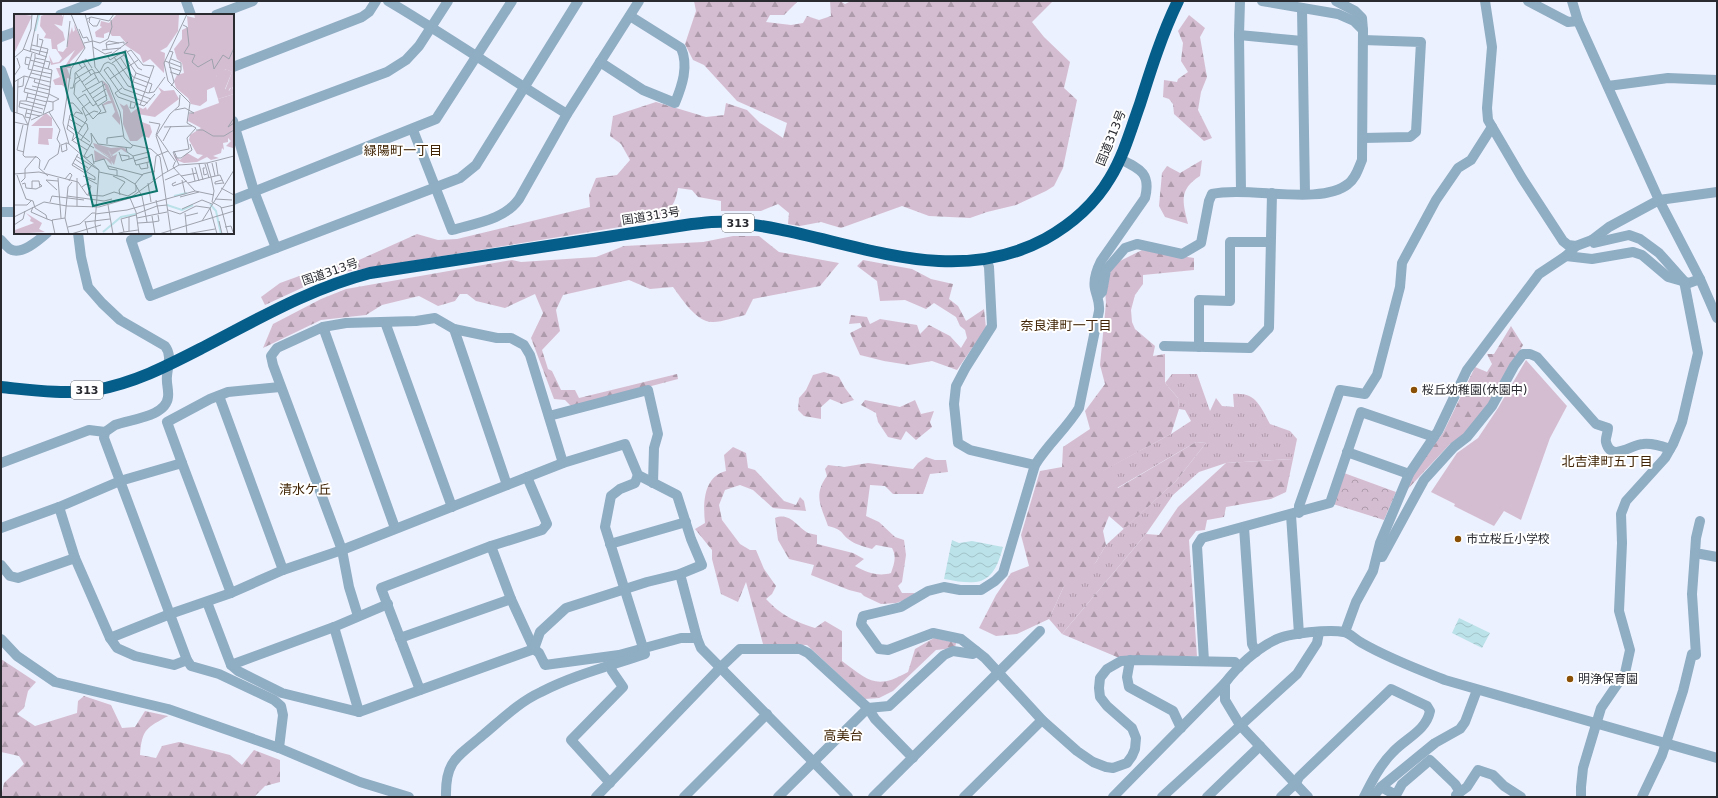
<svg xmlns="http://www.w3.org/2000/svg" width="1718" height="798" viewBox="0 0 1718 798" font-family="'DejaVu Sans','Noto Sans JP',sans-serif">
<defs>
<pattern id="grass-tufts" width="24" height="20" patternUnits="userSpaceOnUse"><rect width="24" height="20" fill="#d5bdd1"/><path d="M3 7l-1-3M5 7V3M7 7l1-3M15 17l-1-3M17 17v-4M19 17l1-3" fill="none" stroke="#ad9aaa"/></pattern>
<pattern id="forest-firs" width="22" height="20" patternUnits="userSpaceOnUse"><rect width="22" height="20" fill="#d5bdd1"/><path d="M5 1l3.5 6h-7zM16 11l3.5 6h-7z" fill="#ad9aaa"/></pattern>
<pattern id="park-crowns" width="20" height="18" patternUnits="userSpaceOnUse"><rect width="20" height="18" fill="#d5bdd1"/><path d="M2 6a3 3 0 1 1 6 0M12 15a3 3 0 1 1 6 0" fill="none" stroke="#ad9aaa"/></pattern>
<pattern id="water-waves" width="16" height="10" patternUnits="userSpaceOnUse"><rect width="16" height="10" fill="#bbe2e9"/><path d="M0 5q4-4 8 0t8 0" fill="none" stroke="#a1c2c8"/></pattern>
</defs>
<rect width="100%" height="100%" fill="#ecf1ff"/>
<path fill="url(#grass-tufts)" d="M1172 374H1197L1210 411 1216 398 1222 406 1234 407 1233 394C1256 392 1260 406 1270 424L1290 431 1297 439 1293 459 1226 463 1199 472 1173 495 1146 534 1062 634 1049 619 1064 586 1096 562 1106 545 1176 481 1206 443 1196 442 1117 488 1102 471 1171 434 1191 421 1185 410 1179 409 1178 398 1165 383Z"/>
<g fill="url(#forest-firs)">
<path d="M694 1H798L784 15H770L766 22 791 25 803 23 807 16 819 20 831 16 830 1H840L845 4 851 1H1053L1032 22 1044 37 1070 62 1064 88 1077 100 1063 168 1054 186 1046 191 1016 205 987 212 970 218 929 216 902 206 841 228 821 222 800 226 788 224 789 213 778 204 761 211H721V201L698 197 692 190 678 188C675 206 670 209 657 221L332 274 265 305 261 297 280 283 324 267 359 260 417 234 438 240 457 239 590 207 589 195 596 178 617 175 630 160 621 144 610 136 613 116 656 102 706 117 724 115 726 103 747 110 760 123 783 138 787 123 737 101 704 65 693 60 685 44 696 11Z"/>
<path d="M1189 15 1205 28 1200 37 1207 77 1201 92 1198 110 1212 138 1204 141 1174 114 1173 104 1169 99 1163 97 1164 80 1177 82 1178 79 1188 72 1181 61 1183 43 1178 31Z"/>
<path d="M1202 160 1200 176C1178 190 1183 202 1188 224L1165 217 1159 206 1162 173 1167 166 1180 173Z"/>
<path d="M733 236H759L779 252 839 263 820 286 753 299 745 315C735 317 723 322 713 322 697 323 682 299 673 287L650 289 629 280 563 295 556 310 560 331 542 350 548 369 552 371 561 390H575L579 398 677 374 678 379 572 407 565 400 554 399 531 338 543 313 535 294 505 308 476 301 467 294H460L455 301 438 306 419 296 382 305 366 315 321 320 263 348 273 324 321 299 346 289 512 260 521 262 596 257 624 246 703 242Z"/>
<path d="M1142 250 1194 258V270L1143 275V284L1135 295 1131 310 1132 322 1135 329 1155 346 1153 356 1165 354V383L1178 398 1179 409 1171 434 1103 471 1118 488 1196 442 1206 443 1176 481 1124 529 1109 516 1103 531 1106 545 1096 562 1074 584 1064 586 1049 619 1017 634 996 636 979 628 996 595 1011 573 1029 566 1021 535 1040 471 1062 467 1063 447 1090 429 1085 411 1105 384 1100 365 1106 303 1105 290 1110 271 1118 262Z"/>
<path d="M863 260 912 269 931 279 953 284 949 299 958 306 966 321 984 309 986 328 957 370 932 361 909 365 884 361 860 355 850 333 862 327 860 323 849 324 851 315 867 317 870 324 880 319 917 325 920 334 929 325 950 336 961 348 967 338 965 330 960 326 956 317 934 303 926 309 905 300 880 301 877 281 857 266Z"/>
<path d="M1511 326 1523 345 1491 403 1466 434 1450 444 1404 493 1413 474 1443 433 1475 367 1487 372 1492 364 1487 354H1494Z"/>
<path d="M824 372 839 377 845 388 854 400 842 404 830 399 821 407V419L804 416 798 410 799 398 806 390 813 375Z"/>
<path d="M865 400 900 407 915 400 921 414 934 411 930 422 932 427 916 440 906 431 901 440 888 437 878 422 876 413 861 405Z"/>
<path d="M733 447 746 453 748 468 755 470 784 501 796 505 800 497 804 501 806 511 773 508 753 490 740 485 725 490 719 505 722 520 740 544 750 550H756L764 569 776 586 772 594 766 599C782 616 794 621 815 628L825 621 842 631V661C869 681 876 690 908 672L915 649 934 638 956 643 955 648 936 650 893 691 879 698 865 699 807 645 763 644 746 582 738 602 721 594 712 559V550L695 529 705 523C703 504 703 477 726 471L724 455Z"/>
<path d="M926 457 935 460H946L948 472 930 474 923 494H893L885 486 870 485 866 516 879 522 895 537 904 540 906 555 902 582 898 586 902 593H915L905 600 896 603 881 604 864 596 861 593 849 590 811 575 814 565 789 559 778 540 775 518C790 512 797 527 808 533 811 534 814 534 817 535V544L853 553 864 559 855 566C866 572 878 577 891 573 894 564 897 557 892 548L876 545 872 549C866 547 857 545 851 541 839 533 845 530 828 526 821 506 813 495 827 476L825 469 828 465 844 467 868 463 913 469 918 463Z"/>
<path d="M1293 459 1286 492 1271 499 1226 507 1224 517 1207 520 1205 530 1196 531 1189 540 1197 656 1117 657 1062 634 1146 534 1159 535 1178 507 1226 463Z"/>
<path d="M1 659 36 682 28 691 24 708 17 714 35 726 77 713 78 701 84 696 111 705 122 728 135 727 145 711 168 716C147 728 142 728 140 755L156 758 162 746 179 742 230 755 242 765 254 750 280 760V782L265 786 254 797H1L4 783 24 764 19 756 1 752Z"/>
</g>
<path fill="url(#park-crowns)" d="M1344 473 1396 492 1384 520 1333 504Z"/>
<path fill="#d5bdd1" d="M1526 360 1567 406 1550 438 1521 520 1504 511 1494 526 1454 506 1455 504 1431 492 1457 453 1478 438 1498 408Z"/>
<g fill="url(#water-waves)">
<path d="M952 540 959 543 972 541 1003 547C993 585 980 586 944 579Z"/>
<path d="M1459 618 1490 633 1482 648 1452 633Z"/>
</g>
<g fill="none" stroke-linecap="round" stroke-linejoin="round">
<g stroke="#8fadc3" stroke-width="10">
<path d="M186 1 191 15"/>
<path d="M388 1C449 37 507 77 567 114"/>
<path d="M1240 1 1239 35 1241 192"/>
<path d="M1336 1 1355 11 1362 18 1363 30"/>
<path d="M1485 1 1492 47 1487 108 1488 120 1522 178 1563 241 1568 245 1576 246"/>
<path d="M1528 1 1568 22 1578 21"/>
<path d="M1572 1 1578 21 1659 200 1700 279 1717 318"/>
<path d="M1302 8 1305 194"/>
<path d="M60 15 97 1"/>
<path d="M216 15 253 1"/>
<path d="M1239 35 1302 41"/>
<path d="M1 37 15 32"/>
<path d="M600 62 643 90 675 103C682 86 689 66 681 48L630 16"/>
<path d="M233 67 362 17 369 12 376 1"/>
<path d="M1 70 15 108"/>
<path d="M1608 86 1668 78 1717 80"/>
<path d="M233 121 254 191 276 248"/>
<path d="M233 129 387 72 406 60 419 46 448 1"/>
<path d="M413 130 452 230C476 223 504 220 519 199L567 114 639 1"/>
<path d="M1363 138 1410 137 1416 132 1421 42 1363 40"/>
<path d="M1120 159C1141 169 1151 174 1145 198L1101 261C1097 269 1093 280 1095 289 1097 298 1100 302 1099 311L1079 408C1067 428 1048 444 1035 465L1003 573 995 581 981 590H960L944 587 928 591 901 607 863 616 861 624 879 649 888 650 933 633 961 639 985 658 1042 720 1077 751 1093 762 1106 767 1113 768 1127 763 1132 756 1135 749 1136 738 1132 728 1107 706 1100 697 1099 688 1100 678 1107 669 1121 661 1138 660 1235 662 1239 667"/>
<path d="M233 200 436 119 512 1"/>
<path d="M1 212H15"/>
<path d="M78 233 81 257 88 287 102 303 120 320 165 346C172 355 168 365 167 376 166 383 169 390 168 397 166 417 130 419 115 425 112 427 108 430 105 432L104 438 187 660 191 666 219 674 274 700 281 706 283 715 279 748"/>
<path d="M148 233 131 240 150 296 460 178 476 165 578 1"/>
<path d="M1 240C4 243 7 247 10 249 21 256 39 240 47 233"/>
<path d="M1566 256 1592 259 1633 252 1642 255 1668 277 1689 283 1700 279"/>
<path d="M986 259 989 267 992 326 966 367 956 386 954 404 958 443 970 450 1035 465"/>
<path d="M1098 296 1102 292 1106 270 1125 248 1137 244 1182 254 1201 243 1209 201 1212 194C1248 186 1321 206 1348 184 1356 178 1358 169 1362 160L1363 30 1354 21 1338 14 1262 1"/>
<path d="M385 322 452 507"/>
<path d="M323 327 395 528"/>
<path d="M454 329 507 485"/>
<path d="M1164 346 1250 348 1269 328 1272 193"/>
<path d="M1199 347V300L1230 301V242H1270"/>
<path d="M219 396 283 570"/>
<path d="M549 416 648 390 658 434 654 448 653 483"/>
<path d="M1347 452 1409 474"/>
<path d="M1 463 89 430 105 432"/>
<path d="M182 463 167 422 210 399 228 392 280 387"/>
<path d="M527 477 547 524 542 530 491 546 511 599 534 649 539 653 545 665 619 655 681 638H697L701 648 848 797"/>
<path d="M59 507 75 558 110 638 117 648 135 656 174 665 187 660"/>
<path d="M1299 513V506L1340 390 1365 394 1377 375 1400 287 1402 263 1436 200 1458 168 1471 160 1492 127"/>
<path d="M1291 515 1299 634"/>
<path d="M1700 521 1696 538 1695 553 1717 557"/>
<path d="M1244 527 1252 644 1256 652"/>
<path d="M1 528 59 507 120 481 182 463 231 593"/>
<path d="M610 544 686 522"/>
<path d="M1377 557H1382L1424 480 1454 447 1467 437 1492 406 1514 366 1523 354H1530L1537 357 1596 424 1608 428C1608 433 1605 438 1606 442 1611 463 1632 444 1643 444 1652 443 1661 446 1670 449"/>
<path d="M1 565 10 576 18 578 75 558"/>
<path d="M680 574 697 638"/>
<path d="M358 616 349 587 342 550 273 365 271 356 277 348 323 327 346 323 416 321 435 318 454 329 497 338H511L524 345 530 355 563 463"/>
<path d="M334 627 359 712"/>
<path d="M1345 632 1356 602 1373 571 1380 543 1409 474 1438 431 1467 370 1539 274 1566 256 1576 246 1592 240 1609 227 1659 200 1717 192"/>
<path d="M110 638 170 614 231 593 283 570 342 550 563 463 625 444 638 475 677 495 691 539 702 565 680 574 647 582 566 608 540 632 534 649 359 712 282 693 238 671 231 665 207 602"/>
<path d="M400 638 511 599"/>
<path d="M1 639 17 656 55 682 168 709 279 748 360 782 409 797"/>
<path d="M1130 660 1127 677 1129 687 1173 711 1181 728"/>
<path d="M1204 661 1197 546 1202 538 1330 503 1361 412 1434 437"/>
<path d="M231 665 334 627 388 604"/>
<path d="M1225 683V700L1240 725 1308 797"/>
<path d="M420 690 381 588 491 546"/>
<path d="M610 783 571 740 623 687 612 671 611 666"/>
<path d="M1381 787 1396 795 1402 784 1430 760 1455 784 1460 792"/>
<path d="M1456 795 1467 787 1478 770 1493 775 1504 786 1521 797"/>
<path d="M446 797C445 761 457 757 483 735 501 720 519 702 541 692 574 675 610 666 645 654L605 527 611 496 620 489 635 483 638 475"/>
<path d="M596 797 721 667 740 649H800L808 653 868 708 875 719 913 758"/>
<path d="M684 797 767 714"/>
<path d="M778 797 868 708 889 706 944 655 953 651 973 654 976 651"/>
<path d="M873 797 1040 631"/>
<path d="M964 797 1042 720"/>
<path d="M1113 797 1225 683C1237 667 1256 649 1275 640 1288 633 1330 629 1344 632 1350 633 1356 640 1362 643 1388 658 1417 669 1445 680L1717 758"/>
<path d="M1162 797 1297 674 1317 643 1319 632"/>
<path d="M1207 797 1260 746"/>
<path d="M1281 797 1296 783 1299 777 1391 689 1427 706 1430 711C1426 731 1406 738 1393 752 1380 765 1372 781 1364 797"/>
<path d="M1373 797 1381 787 1435 743 1460 729 1465 722 1477 690"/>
<path d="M1581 797V787L1583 768 1601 708 1625 673 1630 650 1619 611 1622 543 1621 514 1626 501 1665 458 1673 444 1682 422 1698 353 1684 281 1659 253 1640 239 1629 235 1594 243 1592 240"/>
<path d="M1642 797 1662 755 1683 691 1692 654 1696 655 1692 594 1695 553"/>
</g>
<path stroke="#055d89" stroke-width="12" d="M1 387C31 390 65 395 95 390 135 383 169 365 204 347 258 319 311 288 370 273L692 224C703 223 715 221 727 222 834 229 940 295 1045 239 1072 224 1094 205 1110 178 1124 155 1131 129 1140 104 1151 69 1162 34 1178 1"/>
</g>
<g fill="#895006" stroke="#fff" stroke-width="1.5">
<circle cx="1414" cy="390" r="4"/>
<circle cx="1458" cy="539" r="4"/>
<circle cx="1570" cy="679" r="4"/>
</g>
<g text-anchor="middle" stroke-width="4" stroke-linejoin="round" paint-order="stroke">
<g fill="#fff" stroke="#696b6f" stroke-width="1">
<rect x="722" y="214" width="32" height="18" rx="3"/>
<rect x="71" y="381" width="32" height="18" rx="3"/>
</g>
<g font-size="11" font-weight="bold" fill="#292b31">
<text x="738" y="227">313</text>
<text x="87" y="394">313</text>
</g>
<g font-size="12" fill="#292b31" stroke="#fff">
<text transform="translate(1111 138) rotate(-68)" y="4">国道313号</text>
<text transform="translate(651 216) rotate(-9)" y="4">国道313号</text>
<text transform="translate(330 272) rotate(-19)" y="4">国道313号</text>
</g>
<g font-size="12" fill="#292b31" stroke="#fff" text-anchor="start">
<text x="1422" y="394">桜丘幼稚園(休園中)</text>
<text x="1466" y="543">市立桜丘小学校</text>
<text x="1578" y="683">明浄保育園</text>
</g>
<g font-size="13" fill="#402405" stroke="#fff">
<text x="403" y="155">緑陽町一丁目</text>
<text x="1066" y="330">奈良津町一丁目</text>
<text x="1607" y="466">北吉津町五丁目</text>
<text x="305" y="494">清水ケ丘</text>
<text x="843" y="740">高美台</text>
</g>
</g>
<g transform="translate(14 14)">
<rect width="220" height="220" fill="#ecf1ff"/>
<path d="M212 55 218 58 211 75 215 77 218 72 220 80 204 85 199 69 203 61ZM81 134 94 142 98 143 94 136 99 142 103 140 100 151 95 144Z" fill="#d5bdd1"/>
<path d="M6 0 18 2 0 40V1ZM32 0H48V3L50 0 48 12 40 10 49 18 51 26 43 31 44 37 49 38 53 33 56 16V20L58 13 59 18 61 16 60 10 71 33 56 48 57 54H53L57 65 53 64V75L48 71H41L39 66 46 63 42 54H50L61 36 46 49 37 51 35 41 39 49 45 48 48 44 42 35H38L37 25 30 24 32 20 26 12 27 2ZM103 0H165L164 17 153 33 146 37 151 39 150 59 136 45 129 49 126 41 111 31 112 29 106 22H98L95 18 90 20V24L82 23 81 18 88 13 86 12 87 7 95 9ZM180 0H220V73L216 74 213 80 210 79 218 58 211 55 210 65 203 61 200 73 193 76V87L186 92 177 90 174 84 162 74 160 67 163 61 170 59 168 49 163 45 160 35 168 25V16L174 13 173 2 181 4ZM92 65 105 89 110 92 113 90 117 99 125 93 129 95 132 93 133 96 147 78 144 73 150 77 160 76 165 85 141 103 124 100 128 108 136 111 138 118 135 124 129 122 123 127H116L109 110V96ZM88 66 94 71 106 104V111L98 102 101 98 98 89 90 91 93 100 89 92V90L94 87H97ZM220 80V136L219 137V134L212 132 217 127 214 124V128L209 129 210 136 208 134 207 139 199 142 205 144 197 146 193 143 183 148 170 149 162 146 159 140 166 146 173 139 184 145 189 141 183 140 175 126 176 121 187 114 174 107 175 100 205 89 204 85ZM79 129 97 134 108 133 112 135 113 139 107 135 98 141 94 136 98 144 81 134ZM80 136 97 146 98 151 92 145 81 147ZM12 199 28 209 25 215 31 218 0 220 1 216 20 209 16 207 17 204Z" fill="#d5bdd1"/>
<path d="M32 99 38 104V112H17ZM25 114H39L38 125H34L35 131 24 130Z" fill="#d5bdd1"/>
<path fill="none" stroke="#bbe2e9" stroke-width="2" d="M21 17 25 1M160 182 173 179M196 190 202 197 207 220M153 191 168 196 179 191M89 218 107 203 122 200"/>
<path fill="none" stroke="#9ea2ad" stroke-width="1" d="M57 0 71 34 57 55 49 109 55 130 85 156 81 209 83 220M71 0 78 25 81 53 95 71 106 98 110 124 118 131 137 135 146 143 157 220M76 3 75 8 79 12H83L86 6M73 5 77 3 95 7 100 0M169 11 173 13 175 31 170 39 181 41 178 48 184 53 198 45 200 55 209 41 215 45 220 34M65 15 69 24 73 23 75 27M25 25 29 26 25 41M114 28 94 43 96 46 112 36 124 54 128 56M70 29 79 27 86 29 94 25 98 13 97 6M18 31 34 35 14 111 9 141 11 143H23L26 146 25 154 34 162M92 31 110 28V30M23 32 24 20M53 33 56 7M79 33 91 40 98 38M9 35 33 43M17 35 34 39M93 35 92 29 95 27 105 29M88 36 107 34M155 37 159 38 155 49 160 68 157 72M16 38 24 0M108 38 122 59 136 64M113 38 117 36 129 51 140 52 126 91M18 39 14 55 18 56 21 44M21 40V44L31 46M100 43 117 67 133 73M106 43 119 63 138 70 135 79M0 44 9 36 17 15 18 0M16 46 31 50M31 47 36 48 34 55M151 47 167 53M98 49 110 41M15 51 11 50 12 43 16 44M19 51 38 56 37 64M155 53 167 57M68 54 65 50 72 45 78 54M156 58 165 61 167 56V49L157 45M17 59 37 64 35 80 45 85 39 88M62 59 87 97 79 105 60 80 61 70 66 66M77 61 80 59 85 68M0 62 6 53 3 44M21 65 20 68 37 73M61 65V59L71 52M96 65 124 46M0 68 10 62 36 68M68 68 77 61 68 46M71 71 83 63M18 72 36 76M4 73 9 72 10 62M117 73 122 59M11 74 35 80 29 100M56 74H59L61 65 78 55 81 59 86 58 90 50 94 48 100 51 114 72 134 79 140 78 151 63M108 74 101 79 104 83 130 92 141 80M68 78 88 67 93 86 84 92M14 79 34 84M76 80 91 70M13 83 33 88M79 84 92 75M63 85 71 80 76 88M12 87 32 92M81 88 93 81M117 88 116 94H120L122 89M6 89 29 95M54 89H59L68 99M134 89 106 79 90 56 94 53 110 75 137 85M13 95 28 99M161 96 171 94 180 99H175M0 98 9 101 14 111M3 99 4 65M12 99 26 102M84 100 92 98 88 90M59 102 62 98 69 100M71 102 80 97 84 98M17 104 11 103 13 95 5 93 6 87H12L14 79 10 78 11 74 18 56 38 60M220 104 214 113 220 109M55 105 68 113M17 106 39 96V88L33 87M0 108 14 111M135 108 146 110 142 121M9 111 3 136 10 138M54 111 76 128M150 113 178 112M182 116H189L199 122H210L220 116M143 121 154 137M62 123 80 134M67 126 74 115 73 110 71 109 57 100 56 101 53 115 60 120 58 127 62 123 68 113 71 109V108L73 106 68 94 76 88 79 92 83 89M59 127 73 136M149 127 157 112M52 129 53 136 48 138 47 131 50 130 52 129H53L55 130M93 130V124L109 122M112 133 113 138 119 142 135 138V148L122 151 119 142M160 137 163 144H167L178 136 176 130M105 138 108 147 119 144M64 140 58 151 71 159 79 150M106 141 115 142V145M62 142 85 156M61 145 74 154M120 147 134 143M80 148 90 145 95 155 103 156V162M161 148 159 153 181 177M202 148 204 161M59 149 81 163V166L69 162M198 149 201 162M80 150 78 140 73 144 70 142 78 128 77 119 84 130 117 134 119 131M185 150 189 166M191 150 195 164M125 151 127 155 134 154 133 149M165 151 159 138 175 135 173 124 182 114 173 109 176 89 154 67 150 49 173 0M94 152 129 161M181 153 185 167M178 154 181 167M191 154H189L190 161 193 160M30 156 35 146 44 140 46 130 43 125 46 116 35 98M154 157 142 122 156 100 165 92 166 81M85 158 109 163 121 170 128 182 133 208M0 160 25 158 64 168 73 181 89 182 100 178 114 182 122 177V171M149 160 165 151 193 149 220 142M3 161 12 185 19 187 21 194 32 201 33 205 39 207M99 162 111 168 105 176 106 181M167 162 183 159M197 163 200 177 198 188 207 193 214 220M197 163 206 161 210 170M44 164 47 204M63 164V192M72 164 83 170M51 165 56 159 58 161 55 167M139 166 142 142 154 137 162 148M151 166 165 160M168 166 171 179M208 166 201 168V170L209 169M7 168 11 164V155L22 142M162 168 158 170 159 172 173 167M134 169 137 188M174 169 197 163 193 149M8 170 11 169 12 174 22 175 28 172 25 169M121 170 129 160 141 157M68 173 72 170 77 172 74 181M18 174V167H25L26 173M207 174 220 181M43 176 32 166 44 167M53 182 90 187 98 185M166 183 185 178M116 184 122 198 125 220M201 185 218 186M142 186 145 200M36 188 38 182 70 186M0 191H13L17 187M94 191 99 220M19 193 17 198 33 205M207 194 220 191M168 195 188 186 198 190M154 196 166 200 182 192 196 194 203 220M171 199 173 220M81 200 113 196 181 177 200 181M122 200 143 192 153 191M138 202 141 220M172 202 184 199M0 203 30 188 53 192 85 193 116 184 149 160M115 203V217M123 204 153 198M71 207 74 220M188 207 220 156M205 207 208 220M71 208 96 205M139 208 145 207 144 201M124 209 139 208M0 211 9 205 11 197M54 213 66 210 78 199H81M211 213 217 212 219 218M110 218 124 216M41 220 38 206 51 204M55 220 51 204 54 173 58 168M57 220 87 211M101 220 110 218 107 205 122 201M145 220 220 197M172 220 201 215"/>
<path fill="#0f766e" fill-opacity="0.15" stroke="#0f766e" stroke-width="2" d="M111 38 143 177 79 192 47 53Z"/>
<rect width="220" height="220" fill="none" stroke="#292b31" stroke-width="2"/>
</g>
<rect width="1718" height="798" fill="none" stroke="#292b31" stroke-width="4"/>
</svg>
